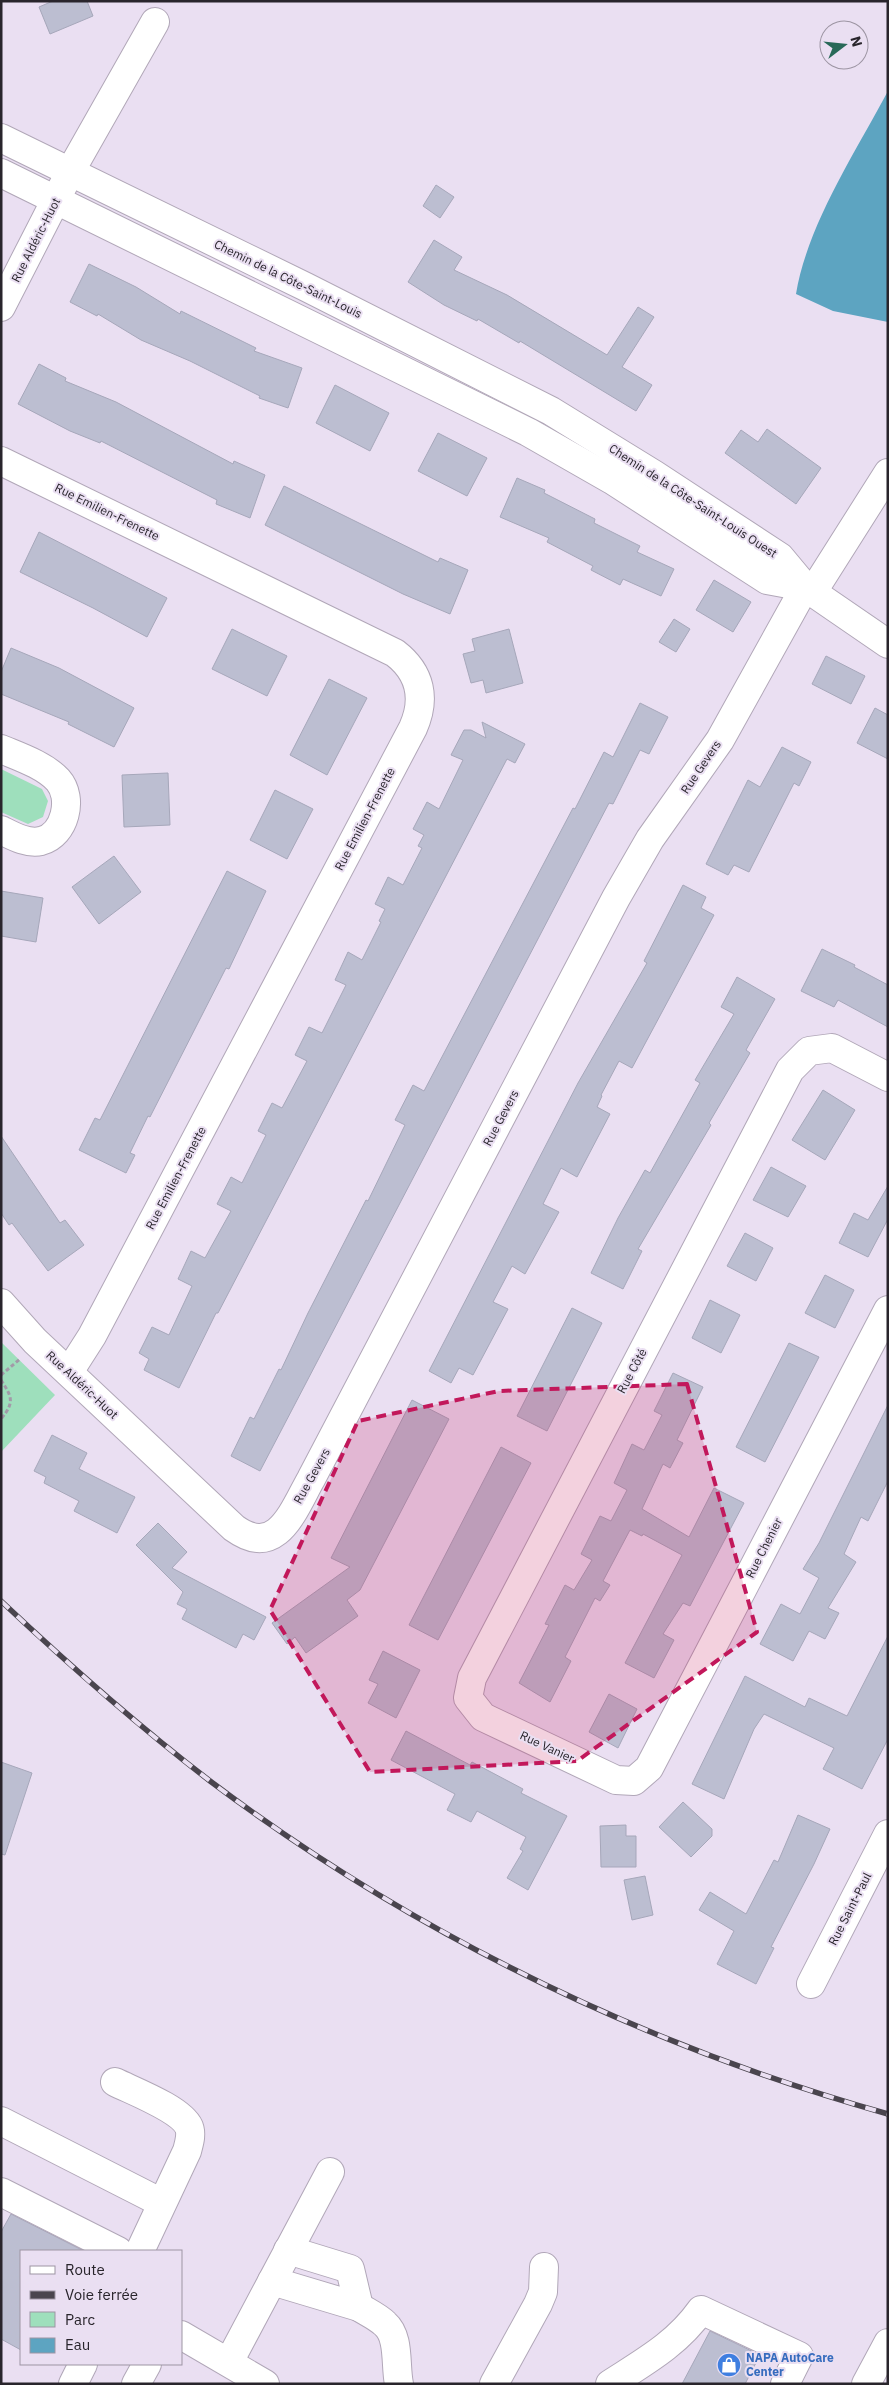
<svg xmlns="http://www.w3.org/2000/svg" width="889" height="2385" viewBox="0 0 889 2385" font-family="'IBM Plex Sans',sans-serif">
<rect width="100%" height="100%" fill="#eadff2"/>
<g fill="#9edfbc">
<path d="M1 769 42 789 48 801 43 817 28 824 1 812Z"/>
<path d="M1 1342 55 1395 1 1452Z"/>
</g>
<path fill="#5da4c1" d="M888 91V322L833 311 796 294C807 226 855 153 888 91Z"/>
<g fill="#bcbed1" stroke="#a6a7ba">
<path d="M53 1H87L93 16 50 34 39 7Z"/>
<path d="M436 185 454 197 440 218 423 206Z"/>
<path d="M434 240 462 257 454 270 507 295 607 355 638 307 654 317 622 367 652 385 636 411 520 341 519 343 478 319 477 321 444 305 408 282Z"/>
<path d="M89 264 136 287 180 314 181 311 256 348 254 351 302 368 288 408 259 398 260 396 190 361 141 340 98 314 97 316 70 302Z"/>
<path d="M39 364 66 378 65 381 116 402 233 464 234 461 265 475 250 518 216 504 217 500 101 441 100 443 70 431 18 404Z"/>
<path d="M335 385 389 413 370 451 316 423Z"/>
<path d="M767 429 821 468 796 504 725 453 741 430 758 442Z"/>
<path d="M438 433 487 458 467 496 418 471Z"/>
<path d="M517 478 545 490 544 493 595 519 594 523 640 546 637 552 674 569 661 596 623 579 620 585 591 570 593 566 547 542 549 538 500 517Z"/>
<path d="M284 486 438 562 440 558 468 570 450 614 403 594 265 525Z"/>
<path d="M39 532 167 598 147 637 93 608 20 572Z"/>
<path d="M714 580 751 602 733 632 696 610Z"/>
<path d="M674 619 690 629 676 652 659 642Z"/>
<path d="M232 629 287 656 267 696 212 669Z"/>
<path d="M509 629 523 683 486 693 483 680 471 683 463 654 475 651 472 639Z"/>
<path d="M11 648 59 668 134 708 114 747 68 724 69 722 1 694V672Z"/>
<path d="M826 656 865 676 851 704 812 684Z"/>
<path d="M329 679 367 698 327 775 290 755Z"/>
<path d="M640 703 668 717 649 754 640 750 613 804 609 803 260 1471 231 1456 250 1417 254 1419 279 1369 281 1370 308 1313 366 1200 368 1201 405 1125 395 1120 413 1085 424 1091 573 808 575 809 604 752 613 757Z"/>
<path d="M875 708 888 715V759L857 743Z"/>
<path d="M482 722 525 744 515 763 507 759 218 1313H216L179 1388 144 1370 149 1359 139 1353 152 1327 169 1335 192 1286 178 1279 191 1251 205 1258 211 1247 231 1211 217 1204 231 1177 242 1183 266 1135 258 1131 272 1103 282 1108 307 1061 295 1055 309 1027 322 1033 346 985 335 980 348 952 362 960 381 922 379 921 385 909 375 904 388 877 403 885 422 848 418 846 424 835 413 829 427 802 439 809 463 760 451 755 464 730H471L486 738Z"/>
<path d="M782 747 811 762 799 786 794 783 749 872 734 865 728 875 706 864 748 780 760 787Z"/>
<path d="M168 773 170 825 124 827 122 775Z"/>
<path d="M275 790 313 809 287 859 250 840Z"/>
<path d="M114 856 141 892 99 924 72 887Z"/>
<path d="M227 871 266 891 229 969 226 968 150 1117 148 1116 130 1153 135 1155 126 1173 79 1150 95 1118 100 1120Z"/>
<path d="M683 885 706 897 701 908 714 915 632 1068 619 1061 601 1095 602 1096 597 1107 610 1114 577 1177 561 1168 543 1204 559 1212 525 1274 512 1266 493 1302 508 1309 473 1375 459 1368 451 1383 429 1371 578 1083 647 963 644 961Z"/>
<path d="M1 891 43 898 36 942 1 936Z"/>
<path d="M822 949 855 965 854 967 888 985V1027L838 1000 834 1007 801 991Z"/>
<path d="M737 977 775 999 746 1050 750 1053 709 1123 711 1125 638 1249 642 1251 623 1289 591 1273 618 1218 645 1170 650 1173 700 1083 695 1080 734 1014 721 1007Z"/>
<path d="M823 1090 855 1110 825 1160 792 1140Z"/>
<path d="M1 1136 60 1223 65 1220 84 1245 48 1271 12 1223 9 1225 1 1213Z"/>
<path d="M771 1167 806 1186 788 1217 753 1200Z"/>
<path d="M888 1186V1219L868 1257 839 1243 854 1213 868 1220Z"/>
<path d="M745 1233 773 1248 756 1281 727 1266Z"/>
<path d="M825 1275 854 1290 835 1328 805 1313Z"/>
<path d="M710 1300 740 1315 721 1353 692 1338Z"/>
<path d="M572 1308 602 1323 547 1431 517 1416Z"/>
<path d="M789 1343 819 1357 765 1462 736 1447Z"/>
<path d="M673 1373 703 1387 677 1440 683 1443 670 1468 663 1464 642 1509 689 1537 714 1488 744 1503 690 1606 683 1603 663 1634 674 1640 654 1678 625 1663 682 1555 643 1534 642 1536 630 1530 603 1581 610 1585 600 1601 595 1598 565 1657 571 1661 550 1702 519 1683 549 1625 545 1624 565 1585 574 1590 592 1560 581 1554 600 1516 611 1521 627 1490 614 1483 632 1444 644 1450 662 1415 654 1411Z"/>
<path d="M412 1400 449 1419 360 1590 347 1600 358 1616 306 1653 295 1637 287 1644 272 1623 350 1567 331 1558Z"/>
<path d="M888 1405V1481L868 1521 861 1517 844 1554 856 1562 828 1608 839 1613 825 1639 809 1631 793 1661 760 1644 781 1604 800 1614 819 1578 803 1569 819 1543Z"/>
<path d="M52 1435 87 1453 79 1469 135 1497 117 1533 74 1511 79 1501 44 1483 46 1477 34 1471Z"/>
<path d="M501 1447 531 1463 438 1640 409 1625Z"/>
<path d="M158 1523 187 1552 172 1568 266 1617 254 1640 243 1634 236 1648 182 1619 187 1609 177 1604 183 1592 136 1545Z"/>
<path d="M888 1636V1739L862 1789 823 1769 834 1748 764 1714 754 1729 724 1799 692 1784 745 1676 805 1707 809 1698 847 1716Z"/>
<path d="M383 1651 420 1670 396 1718 368 1703 378 1684 369 1680Z"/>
<path d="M609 1694 637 1709 618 1748 589 1732Z"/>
<path d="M406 1731 470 1765 472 1762 523 1789 521 1793 567 1816 528 1890 507 1878 523 1851 520 1849 526 1837 477 1811 471 1822 447 1810 455 1794 391 1760Z"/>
<path d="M1 1762 32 1773 5 1855 1 1854Z"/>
<path d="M683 1802 712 1829V1836L691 1857 659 1827Z"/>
<path d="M798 1815 830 1829 814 1864 771 1947 774 1948 756 1984 717 1964 734 1931 699 1910 710 1892 746 1914 774 1860 778 1862Z"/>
<path d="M626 1825V1836H636V1867H601L600 1826Z"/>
<path d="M645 1876 653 1915 632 1920 624 1880Z"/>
<path d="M11 2214 84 2251H21V2350L1 2339V2232Z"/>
<path d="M710 2331 760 2355 745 2384H682Z"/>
</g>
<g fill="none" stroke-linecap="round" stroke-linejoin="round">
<g stroke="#b1a7b8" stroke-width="30">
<g id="minor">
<path d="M1 138 306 287 551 411 655 475 780 557 805 587 888 644"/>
<path d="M1 173 528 432 612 480 767 580 805 587"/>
<path d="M1 307 70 172 155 22"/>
<path d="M1 461 395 653C421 673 426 699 413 728L92 1336 69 1372"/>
<path d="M812 593 888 473"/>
<path d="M1 749C20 757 44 765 58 780 74 798 65 835 41 841 27 844 13 836 1 830"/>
<path d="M888 1077 832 1048 809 1051 790 1070 472 1678 468 1698 483 1717 616 1780 634 1781 649 1768 888 1310"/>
<path d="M1 1303 35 1341 234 1528C277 1559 293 1511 311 1479L616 898 650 839 720 740 805 587"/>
<path d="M811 1984 888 1834"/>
<path d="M115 2082C133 2091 181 2109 189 2127 192 2135 189 2143 187 2151L140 2251"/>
<path d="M1 2121 162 2203"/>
<path d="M1 2192 118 2251"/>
<path d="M272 2281 359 2307 350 2269 288 2250"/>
<path d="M359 2307C367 2312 378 2317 385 2324 400 2337 395 2366 399 2384"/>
<path d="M181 2335 265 2384"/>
<path d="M229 2362 330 2172"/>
<path d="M73 2384 83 2364"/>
<path d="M136 2384 147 2364"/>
<path d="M494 2384 538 2304 543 2292 544 2267"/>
<path d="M610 2384C644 2362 677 2344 701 2310L799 2356 785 2384"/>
</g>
</g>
<g stroke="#b1a7b8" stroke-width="30">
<path id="major" d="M866 2384 888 2343"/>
</g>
<g stroke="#a29aa8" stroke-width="3" stroke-dasharray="4 2.5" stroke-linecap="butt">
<path d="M1 1375 20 1359"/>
<path d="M1 1380C12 1397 15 1402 1 1419"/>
</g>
<use href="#minor" stroke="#fff" stroke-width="28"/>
<use href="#major" stroke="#fff" stroke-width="28"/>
<g stroke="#4a454e" stroke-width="5.5">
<path id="rail" d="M1 1601C68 1664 137 1725 210 1781 414 1934 643 2045 888 2114"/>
</g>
<use href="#rail" stroke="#eadff2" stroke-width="4" stroke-dasharray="11" stroke-linecap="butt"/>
</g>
<path fill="#c2185b" fill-opacity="0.2" stroke="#c2185b" stroke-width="4" stroke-dasharray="10 6" stroke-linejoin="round" d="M687 1384 757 1632 577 1761 370 1772 270 1610 358 1421 499 1391Z"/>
<defs>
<g id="shop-disc" transform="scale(1.25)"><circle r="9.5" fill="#3f7fe0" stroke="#eadff2"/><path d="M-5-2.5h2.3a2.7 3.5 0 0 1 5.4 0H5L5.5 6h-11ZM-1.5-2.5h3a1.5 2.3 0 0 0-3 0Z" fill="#fff"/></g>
</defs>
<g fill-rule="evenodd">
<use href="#shop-disc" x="729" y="2365"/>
</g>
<g text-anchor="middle" stroke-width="4" stroke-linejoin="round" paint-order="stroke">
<g font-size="12" fill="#29252c" stroke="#eadff2">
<text transform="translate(36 240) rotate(-63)" y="4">Rue Aldéric-Huot</text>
<text transform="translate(288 279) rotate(26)" y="4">Chemin de la Côte-Saint-Louis</text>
<text transform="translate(693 501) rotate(33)" y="4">Chemin de la Côte-Saint-Louis Ouest</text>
<text transform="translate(107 512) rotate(26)" y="4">Rue Emilien-Frenette</text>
<text transform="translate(701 767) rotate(-56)" y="4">Rue Gevers</text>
<text transform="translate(365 819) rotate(-62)" y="4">Rue Emilien-Frenette</text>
<text transform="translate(501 1118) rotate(-62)" y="4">Rue Gevers</text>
<text transform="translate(176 1178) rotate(-62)" y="4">Rue Emilien-Frenette</text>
<text transform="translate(632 1371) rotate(-62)" y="4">Rue Côté</text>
<text transform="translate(82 1385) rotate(43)" y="4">Rue Aldéric-Huot</text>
<text transform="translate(312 1476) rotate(-61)" y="4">Rue Gevers</text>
<text transform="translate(764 1548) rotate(-63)" y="4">Rue Chenier</text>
<text transform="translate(547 1747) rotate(25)" y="4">Rue Vanier</text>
<text transform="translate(850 1909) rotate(-63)" y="4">Rue Saint-Paul</text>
</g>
<g font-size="12" font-weight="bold" fill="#366cbe" stroke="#eadff2" text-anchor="start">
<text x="746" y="2362">NAPA AutoCare<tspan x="746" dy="14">Center</tspan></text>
</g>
</g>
<rect width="889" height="2385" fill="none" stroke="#29252c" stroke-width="5"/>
<rect x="20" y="2250" width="162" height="115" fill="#eadff2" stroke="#9d95a3"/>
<rect x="30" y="2266" width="25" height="8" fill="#ffffff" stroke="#9d95a3"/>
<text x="65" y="2275" font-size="15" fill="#29252c">Route</text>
<rect x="30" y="2291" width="25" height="8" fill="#4a454e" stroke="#9d95a3"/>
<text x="65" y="2300" font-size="15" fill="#29252c">Voie ferrée</text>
<rect x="30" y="2312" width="25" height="15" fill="#9edfbc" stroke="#9d95a3"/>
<text x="65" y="2325" font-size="15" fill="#29252c">Parc</text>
<rect x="30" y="2338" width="25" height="15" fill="#5da4c1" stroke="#9d95a3"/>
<text x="65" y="2350" font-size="15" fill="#29252c">Eau</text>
<g transform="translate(844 45) rotate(74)"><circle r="24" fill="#eadff2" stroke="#9d95a3"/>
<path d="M0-4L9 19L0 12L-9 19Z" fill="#286958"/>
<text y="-8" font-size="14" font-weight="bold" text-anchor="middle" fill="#29252c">N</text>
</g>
</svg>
